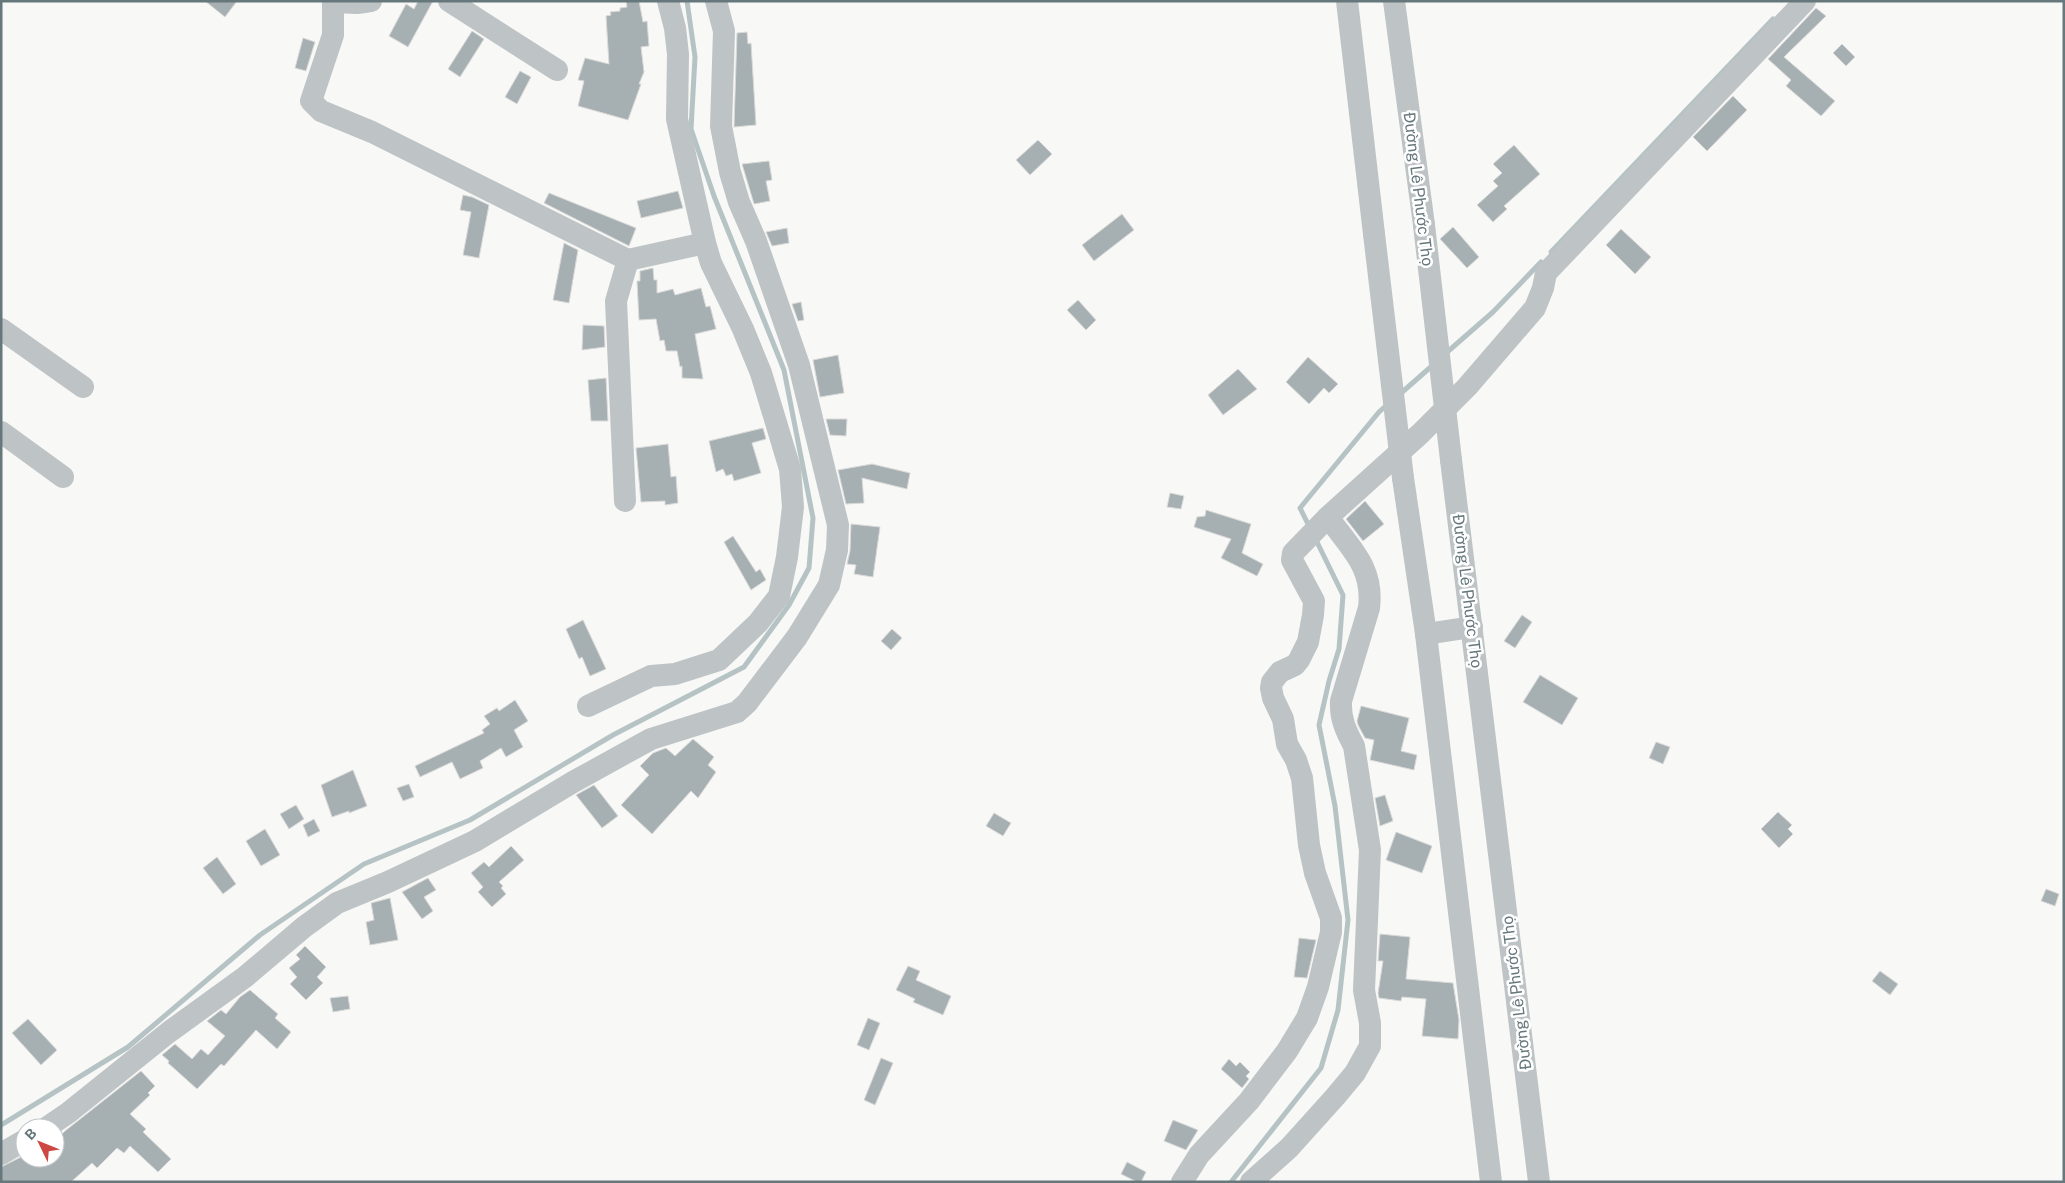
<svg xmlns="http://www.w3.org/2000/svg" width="2065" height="1183" viewBox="0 0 2065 1183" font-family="'Public Sans',sans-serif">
<rect width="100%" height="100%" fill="#f8f8f6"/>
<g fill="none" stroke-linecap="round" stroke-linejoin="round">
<g stroke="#b6c3c5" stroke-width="5">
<path d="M1551 252 1773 19"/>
<path d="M1445 354 1493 312 1541 262"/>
<path d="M1400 394 1433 365"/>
<path d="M1310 528 1300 508 1379 412 1388 404"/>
<path d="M1 1125 128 1047 260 935 364 864 470 820 613 735 744 667 789 605 809 568 813 518 784 370 714 196 691 129 695 57 687 1"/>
<path d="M1231 1182 1321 1068 1338 1010 1348 920 1335 806 1319 725 1329 681 1339 649 1343 595 1315 538"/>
</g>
</g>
<g fill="#a6afb2" stroke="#dadad9">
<path d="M205 1H237L225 17Z"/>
<path d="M418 1H433L408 47 389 36 406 4 414 9Z"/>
<path d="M626 1H639L643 22 647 21 649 46 641 47 644 72 639 84H641L628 120 578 106 584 81 578 80 585 58 609 64 606 16 611 15 610 12 620 11V8L627 7Z"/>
<path d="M1816 8 1826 16 1784 57 1835 101 1821 116 1786 86 1791 80 1768 59Z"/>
<path d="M472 31 484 39 460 77 448 69Z"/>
<path d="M747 32 748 44 751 43 756 125 734 127 737 33Z"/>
<path d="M303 38 315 42 306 71 295 68Z"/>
<path d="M1842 44 1855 57 1846 66 1833 53Z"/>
<path d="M520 71 531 77 517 104 505 97Z"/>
<path d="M1733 96 1747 110 1707 151 1693 137Z"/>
<path d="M1038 140 1052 154 1030 175 1016 160Z"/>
<path d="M1514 145 1540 174 1504 206 1507 209 1493 222 1477 205 1498 186 1493 181 1502 173 1493 164Z"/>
<path d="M769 161 772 180 766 181 770 201 754 204 742 164Z"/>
<path d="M678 191 683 208 641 218 637 201Z"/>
<path d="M549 193 636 228 629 246 544 203Z"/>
<path d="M463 195 472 197 489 205 479 258 463 255 471 212 460 210Z"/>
<path d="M1122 214 1134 230 1094 261 1082 245Z"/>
<path d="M1453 227 1479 257 1467 268 1440 239Z"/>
<path d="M787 228 789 243 772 246 766 232Z"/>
<path d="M1621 229 1651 257 1635 274 1606 245Z"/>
<path d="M564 243 578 250 569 303 553 300Z"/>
<path d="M653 268 654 280H657V293L673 289 675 295 701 288 706 307 710 306 716 329 695 334 703 379 682 378V366L680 367 677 351H666L664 340 660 341 656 319 639 320 637 281H640V271Z"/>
<path d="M1078 300 1096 320 1086 330 1067 310Z"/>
<path d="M801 302 804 320 798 321 792 304Z"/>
<path d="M583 325 604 326 605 347 582 350Z"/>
<path d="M838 355 844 393 820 397 813 360Z"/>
<path d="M1308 357 1338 384 1329 393 1324 388 1309 404 1286 382Z"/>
<path d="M1238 369 1257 389 1223 415 1208 395Z"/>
<path d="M606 378 608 421H591L588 380Z"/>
<path d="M826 419H847L846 436 830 435Z"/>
<path d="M763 428 766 439 752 443 761 473 734 481 732 474 726 476 723 469 716 472 709 441Z"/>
<path d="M668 444 671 477 676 476 678 503 665 505V501L641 502 636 448Z"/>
<path d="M872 464 910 473 907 489 862 478 864 503 846 504 838 470Z"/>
<path d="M1170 493 1184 496 1181 509 1167 507Z"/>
<path d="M1365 501 1384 524 1363 541 1346 519Z"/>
<path d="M1206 510 1251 524 1242 553 1263 564 1257 576 1221 558 1231 539 1194 527 1197 517 1205 516Z"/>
<path d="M851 524 880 527 873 577 854 574 856 565 847 564 850 551Z"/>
<path d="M733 536 756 572 760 569 766 580 751 590 724 542Z"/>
<path d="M1522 615 1532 622 1515 648 1504 641Z"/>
<path d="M583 620 606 669 590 676 582 657 579 659 566 629Z"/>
<path d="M892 629 902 638 891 650 881 641Z"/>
<path d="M1540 675 1578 698 1562 725 1523 702Z"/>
<path d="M515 700 528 721 514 730 523 747 506 757 501 748 480 761 483 768 460 779 452 762 420 777 415 766 484 733 482 730 490 724 484 716 497 708 499 711Z"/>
<path d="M1361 706 1409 718 1401 751 1417 755 1414 770 1370 760 1374 740 1365 738 1358 725 1357 721Z"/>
<path d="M693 739 714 757 708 765 716 772 698 798 691 791 652 834 621 805 649 775 640 766 653 753 666 748 675 756Z"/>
<path d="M1656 742 1670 747 1663 764 1649 758Z"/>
<path d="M353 770 367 806 349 813V811L332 817 321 785Z"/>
<path d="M409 784 414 797 403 801 397 788Z"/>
<path d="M594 785 618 816 602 828 576 795Z"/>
<path d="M1385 795 1393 821 1380 826 1375 798Z"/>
<path d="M296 805 304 819 289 829 280 814Z"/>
<path d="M1778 812 1792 825 1788 829 1793 834 1779 848 1761 829Z"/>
<path d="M994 813 1011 823 1003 836 986 826Z"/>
<path d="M314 819 320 831 308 837 303 825Z"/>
<path d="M265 829 280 855 261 866 246 841Z"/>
<path d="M1396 832 1432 846 1422 873 1386 860Z"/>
<path d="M511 846 524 860 499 882 503 886 501 888 506 894 492 907 478 892 483 887 471 873 484 862 489 867Z"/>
<path d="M217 857 236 884 223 894 203 868Z"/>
<path d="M428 878 436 890 424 897 433 911 422 919 402 892Z"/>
<path d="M2046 889 2059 894 2055 906 2041 901Z"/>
<path d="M390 898 398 940 370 945 366 922 374 920 371 903Z"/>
<path d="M1380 934 1410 937 1406 979 1453 983 1459 1020 1458 1039 1422 1036 1426 999 1402 997 1401 1001 1379 998 1378 993 1383 961H1378Z"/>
<path d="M1299 938 1316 940 1307 978 1294 977Z"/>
<path d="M305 946 326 967 317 977 323 983 306 1000 290 984 297 977 289 968 300 959 296 955Z"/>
<path d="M908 966 920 971 916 980 951 996 943 1015 913 1002 915 999 896 990Z"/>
<path d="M1880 971 1898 984 1890 995 1872 981Z"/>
<path d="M250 990 278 1014 275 1018 291 1032 277 1049 256 1030 224 1066 221 1064 197 1089 168 1063 169 1061 162 1055 175 1044 192 1059 201 1049 208 1055 225 1036 207 1021 221 1010 226 1014 240 997Z"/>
<path d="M348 996 350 1009 333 1012 330 998Z"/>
<path d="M868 1018 880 1023 869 1050 857 1045Z"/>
<path d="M28 1019 57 1050 41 1065 12 1033Z"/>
<path d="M881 1058 893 1063 875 1105 864 1100Z"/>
<path d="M1229 1059 1236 1066 1240 1062 1250 1072 1246 1076 1249 1079 1242 1088 1221 1069Z"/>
<path d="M141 1071 155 1086 148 1093 150 1095 130 1114 146 1129 143 1132 171 1159 158 1172 130 1146 124 1153 117 1148 97 1168 92 1163 71 1182H1V1167L25 1155V1158H55V1141L65 1131Z"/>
<path d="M1173 1120 1198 1130 1186 1150 1164 1141Z"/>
<path d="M1127 1162 1146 1172 1141 1182H1137L1121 1174Z"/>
</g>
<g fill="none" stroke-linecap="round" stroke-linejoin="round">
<g stroke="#bec3c5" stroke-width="22">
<path d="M333 1V35L311 101 321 111 372 132 628 260 616 301 625 501"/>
<path d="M449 1 557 70"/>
<path d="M1347 1 1374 234"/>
<path d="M1394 1 1424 225"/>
<path d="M334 2 357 3 371 1"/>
<path d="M628 260 705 243"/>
<path d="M1 329 83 387"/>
<path d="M1 432 63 477"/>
<path d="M1451 460 1539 1182"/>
<path d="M1403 478 1426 634 1491 1182"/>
<path d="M1426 634 1472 627"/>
<path d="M588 706 651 676 675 674 719 660 758 623 779 596 787 557 793 507 790 469 761 373 743 329 711 263 705 243 677 119 678 54 675 28 668 1"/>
<path d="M46 1128 68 1113 169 1032 245 977 304 927 337 903 388 882 475 841 573 782 651 739 737 712 747 703 797 637 829 585 837 550 838 525 799 365 756 241 739 202 730 172 721 126 724 31 716 1"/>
<path d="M1 1154 25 1140"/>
<path d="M1182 1182 1199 1155 1249 1101 1287 1051 1307 1018 1318 987 1331 932V918L1315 873 1309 845 1302 778 1296 760 1287 744 1283 719 1273 698 1271 688 1272 682 1280 672 1295 665 1299 660 1308 642 1313 615 1314 601 1292 560 1293 553 1328 517 1421 433 1467 387 1535 308 1543 288 1546 273 1805 1"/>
<path d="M1251 1182 1289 1148 1335 1097 1355 1073 1370 1046V1023L1364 990 1370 850 1354 746C1346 731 1340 719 1341 701L1369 608C1374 567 1350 548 1328 517"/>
</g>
<g stroke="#bec3c5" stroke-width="22">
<path d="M1424 225 1451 460"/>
<path d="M1374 234 1403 478"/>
</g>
</g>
<g text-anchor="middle" stroke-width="5" stroke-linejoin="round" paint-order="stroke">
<g font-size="16" fill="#67787d" stroke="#fff">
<text transform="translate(1419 189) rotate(83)" y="6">Đường Lê Phước Thọ</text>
<text transform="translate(1468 591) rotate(83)" y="6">Đường Lê Phước Thọ</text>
<text transform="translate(1516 993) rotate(-97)" y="6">Đường Lê Phước Thọ</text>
</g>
</g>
<rect width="2065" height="1183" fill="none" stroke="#67787d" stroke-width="5"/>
<g transform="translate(40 1143) rotate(313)"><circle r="24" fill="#ffffff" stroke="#c2c9cb"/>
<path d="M0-4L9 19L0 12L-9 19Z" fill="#cd4842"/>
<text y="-8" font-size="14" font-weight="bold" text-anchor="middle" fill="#67787d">B</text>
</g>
</svg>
